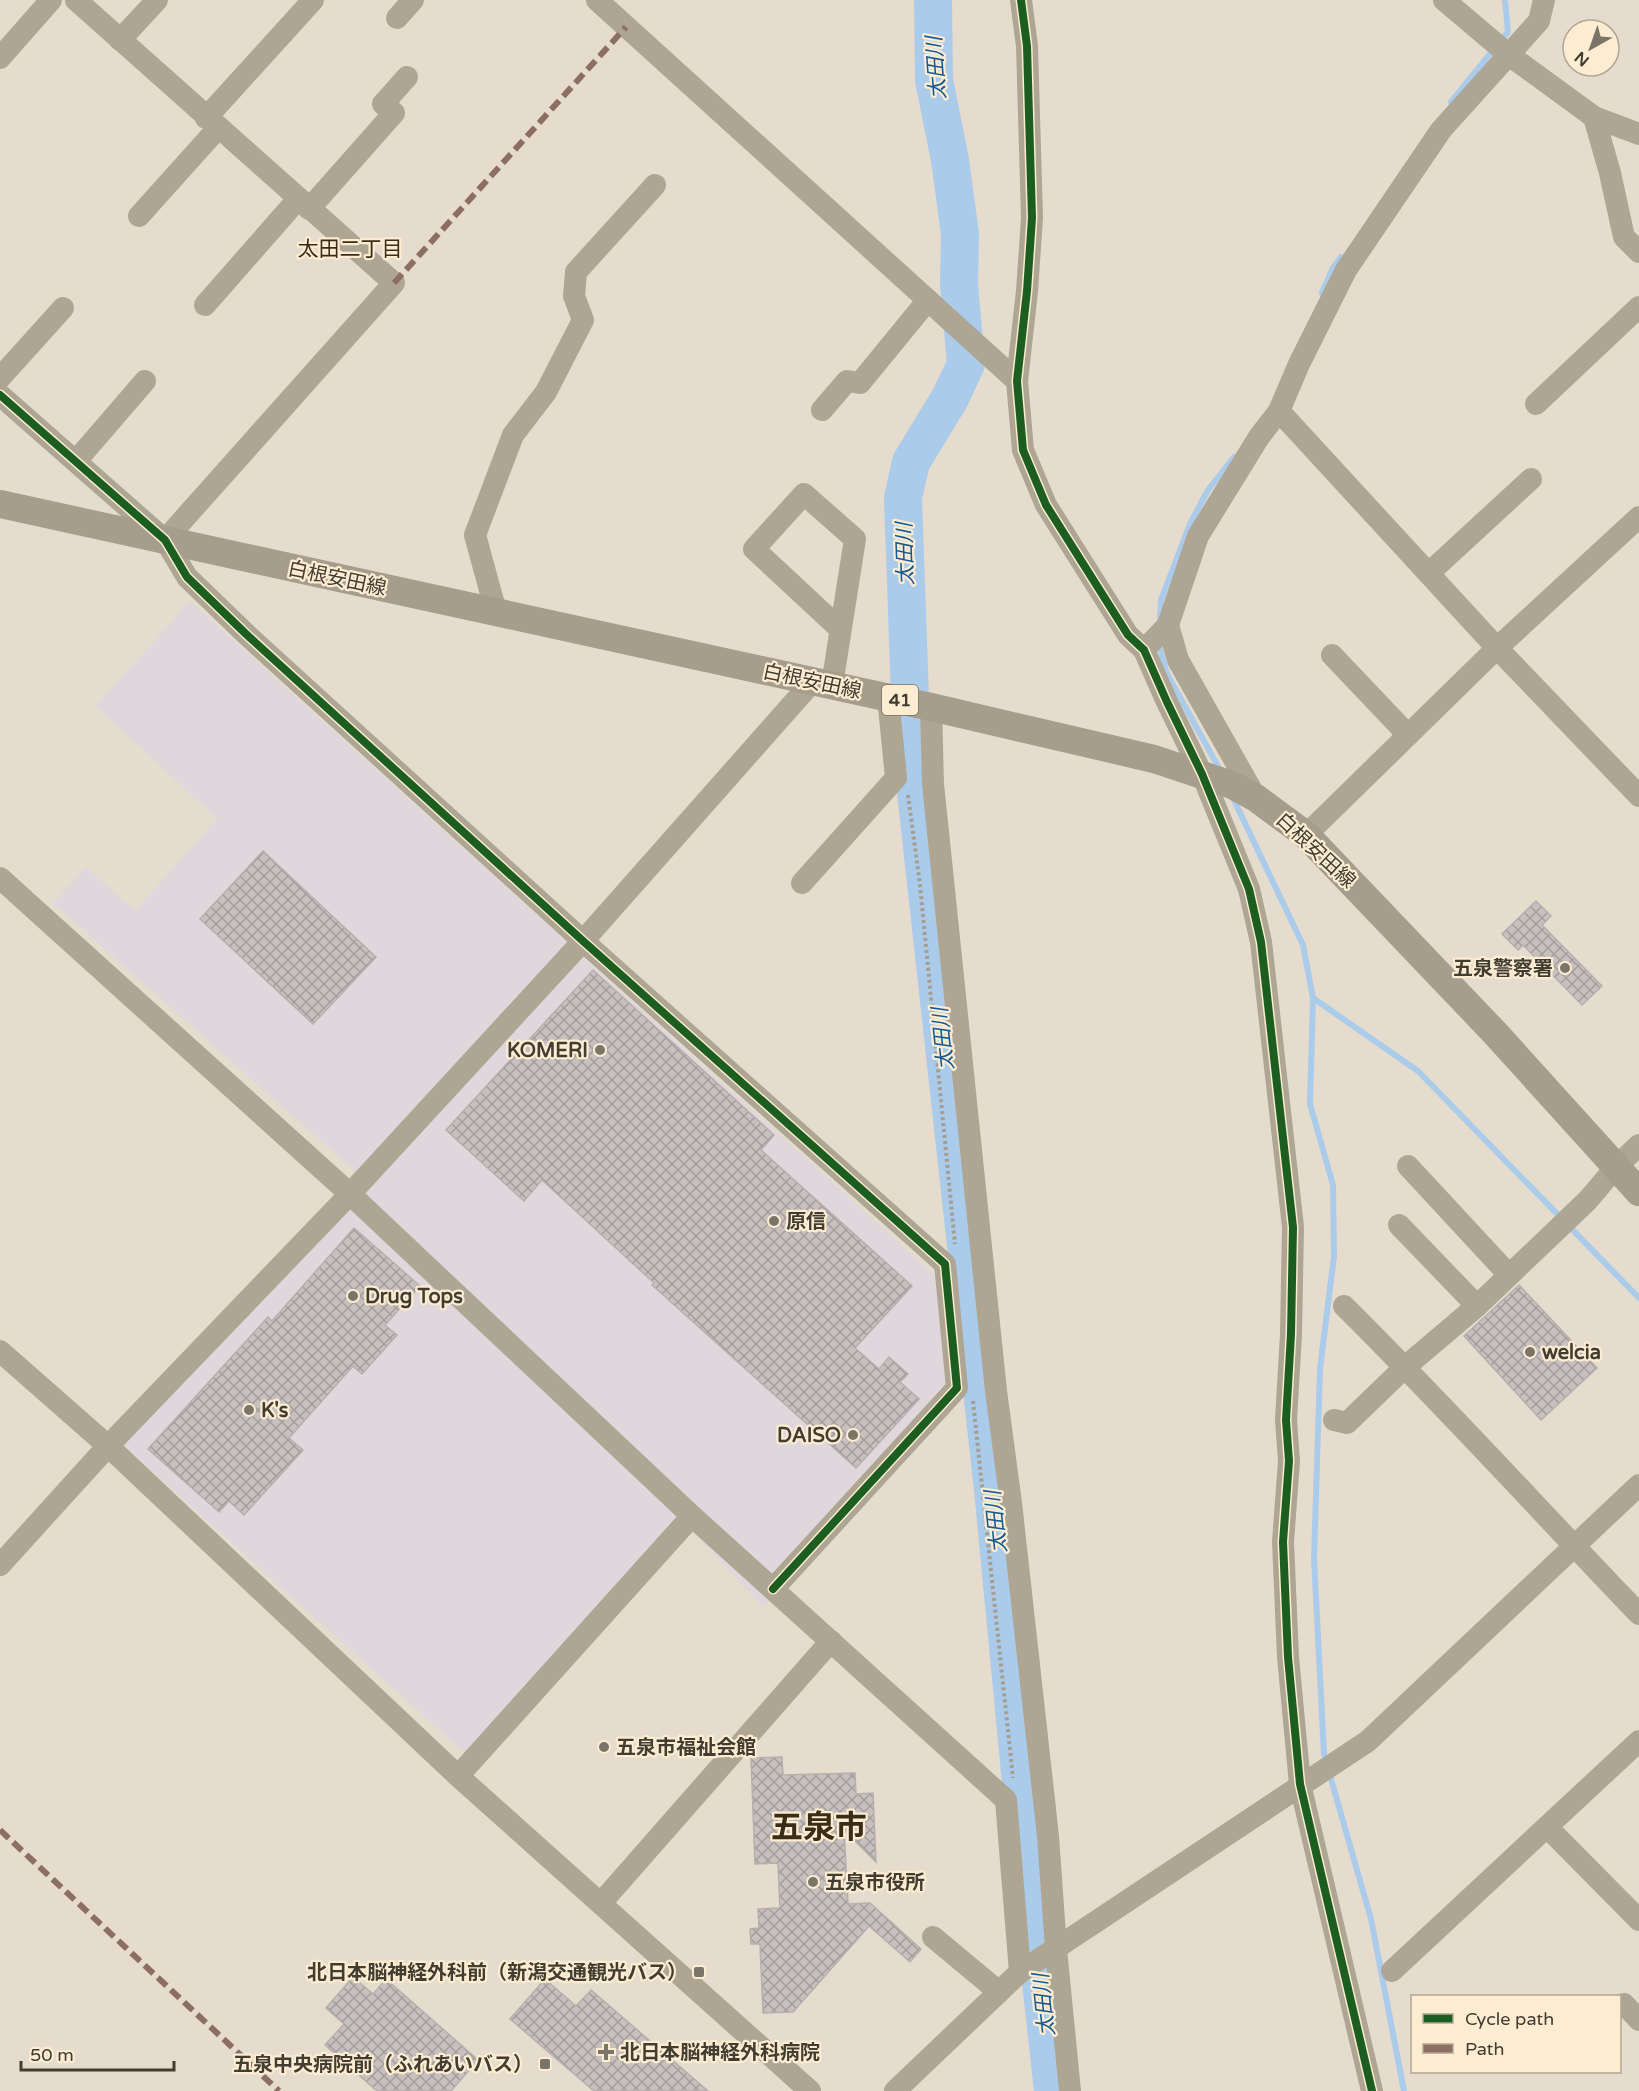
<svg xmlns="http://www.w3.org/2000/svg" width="1639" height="2091" viewBox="0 0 1639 2091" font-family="'Varela Round','Noto Sans JP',sans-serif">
<defs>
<pattern id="building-cross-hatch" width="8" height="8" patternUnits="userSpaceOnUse" patternTransform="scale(1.5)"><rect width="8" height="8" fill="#c7c0bf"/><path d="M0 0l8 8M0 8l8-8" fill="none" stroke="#a39d9c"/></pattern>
</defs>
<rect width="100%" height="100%" fill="#e5dcce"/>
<path fill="#dfd7dc" d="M190 601 940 1280 953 1384 763 1607 680 1518 465 1753 113 1436 356 1172 53 903 86 867 135 911 217 819 96 706Z"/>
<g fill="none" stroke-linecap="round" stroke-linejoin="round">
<g stroke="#abcbea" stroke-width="6">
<path d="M1500 41 1508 32 1505 0"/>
<path d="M1451 102 1494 49"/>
<path d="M1322 293 1333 268 1341 257"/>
<path d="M1160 620 1161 600 1190 524 1208 490 1234 457"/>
<path d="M1158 642 1167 674 1220 770"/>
<path d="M1233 798 1303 945 1313 998 1310 1104 1333 1185 1334 1256 1320 1369 1314 1559 1324 1754 1327 1762"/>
<path d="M1313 998 1418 1071 1639 1298"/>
<path d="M1329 1772 1371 1919 1404 2091"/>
</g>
<path stroke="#abcbea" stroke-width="38" d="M933 0 934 80 950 160 960 234 959 284 966 364 950 398 911 462 903 498 912 756 993 1490 1034 1918 1053 2091"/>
</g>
<g fill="url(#building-cross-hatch)" stroke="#b6afae" stroke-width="1.5">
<path d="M263 851 376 957 313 1024 200 919Z"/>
<path d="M1536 901 1551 916 1542 925 1602 986 1582 1005 1523 945 1518 950 1502 934Z"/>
<path d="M593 970 774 1135 761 1150 912 1286 855 1348 879 1369 889 1357 908 1374 900 1382 919 1399 856 1468 652 1285 654 1283 542 1180 524 1201 446 1130Z"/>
<path d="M354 1228 420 1286 385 1325 397 1335 362 1374 353 1366 289 1438 303 1450 244 1515 229 1501 219 1512 148 1449 268 1317 272 1321Z"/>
<path d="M1519 1285 1597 1368 1541 1420 1464 1336Z"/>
<path d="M782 1757 783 1775 855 1773 856 1794 873 1793 876 1862 844 1830 848 1904 870 1903 921 1949 910 1962 869 1926 793 2012 763 2013 760 1944H751L750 1929 759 1928 758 1909 780 1908 778 1863 755 1864 751 1758Z"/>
<path d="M353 1977 373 1994 386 1979 478 2060 451 2091H377L325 2045 344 2024 326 2008Z"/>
<path d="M545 1979 576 2006 591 1990 708 2091H594L510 2019Z"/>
</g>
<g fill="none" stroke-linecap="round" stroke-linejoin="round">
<g stroke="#a59d8f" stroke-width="4" stroke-dasharray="3 3" stroke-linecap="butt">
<path d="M908 795 920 885 955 1244"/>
<path d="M973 1401 1013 1778"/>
</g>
<g stroke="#aea592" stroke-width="22">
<path d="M76 0 394 283 165 540"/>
<path d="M597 0 1017 381"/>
<path d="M1021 0 1027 46 1032 218 1027 291 1017 381 1023 450 1046 505 1128 635 1144 650 1167 702 1202 774 1249 889 1261 942 1293 1227 1291 1334 1286 1420 1289 1461 1283 1542 1288 1657 1300 1784 1372 2091"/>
<path d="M1444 0 1509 55 1594 117 1639 134"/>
<path d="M397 18 413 0"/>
<path d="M120 40 157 0"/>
<path d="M0 58 51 0"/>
<path d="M1594 117 1610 173 1624 237 1639 252"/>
<path d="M206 118 313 0"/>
<path d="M309 209 394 113 383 104 407 77"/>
<path d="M139 216 218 128"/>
<path d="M205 305 298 199"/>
<path d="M0 378 63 308"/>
<path d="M0 395 165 540 187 577 246 634 583 941 945 1264 957 1388 773 1589"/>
<path d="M1536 404 1639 307"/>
<path d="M822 410 847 381 860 383 928 300"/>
<path d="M1279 411 1497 648 1639 796"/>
<path d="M76 461 145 381"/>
<path d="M1429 573 1531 479"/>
<path d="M496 612 475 535 513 435 546 392 583 320 574 296 576 272 655 185"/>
<path d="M1168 625 1178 660 1256 798"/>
<path d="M1144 650 1168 625 1198 536 1259 437 1279 411 1299 364 1346 270 1441 130 1539 21 1544 0"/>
<path d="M1332 655 1408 735"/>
<path d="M832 685 855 539 804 494 754 549 840 629"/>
<path d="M931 707 933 784 996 1391 1011 1503 1048 1836 1056 1949 1070 2091"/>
<path d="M1306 835 1497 648 1639 517"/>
<path d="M0 878 350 1194 692 1516 1006 1800 1020 1972"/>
<path d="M802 883 896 778 888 697"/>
<path d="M1408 1166 1509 1275"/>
<path d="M1399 1225 1477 1306"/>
<path d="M1344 1306C1445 1406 1540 1511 1639 1614"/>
<path d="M0 1351 108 1446 458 1776 810 2091"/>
<path d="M1334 1420 1347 1423 1405 1367 1477 1306 1588 1200 1616 1167 1639 1145"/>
<path d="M0 1565 108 1446 350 1194 583 941 813 681"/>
<path d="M458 1776 692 1516"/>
<path d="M1547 1827 1639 1920"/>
<path d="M601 1903 831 1641"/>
<path d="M933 1937 999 1992"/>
<path d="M1392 1971 1639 1741"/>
<path d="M1624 2004 1639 2020"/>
<path d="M895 2091 1020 1972 1368 1741 1639 1485"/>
</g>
<path stroke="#a69d8c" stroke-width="28" d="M0 504 931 707 1154 759 1232 785 1256 798 1306 835 1495 1033 1639 1192"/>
<g stroke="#8d6e63" stroke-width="6" stroke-dasharray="12 6" stroke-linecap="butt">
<path d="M394 283 626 27"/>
<path d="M0 1830 279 2091"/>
</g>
<g stroke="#fbecd2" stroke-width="11">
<g id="cycleway">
<path d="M1021 0 1027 46 1032 218 1027 291 1017 381 1023 450 1046 505 1128 635 1144 650 1167 702 1202 774 1249 889 1261 942 1293 1227 1291 1334 1286 1420 1289 1461 1283 1542 1288 1657 1300 1784 1372 2091"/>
<path d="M0 395 165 540 187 577 246 634 583 941 945 1264 957 1388 773 1589"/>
</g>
</g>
<use href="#cycleway" stroke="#1b5e20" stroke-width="8"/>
</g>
<g fill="#7b7468" stroke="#fbecd2" stroke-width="2">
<circle cx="1565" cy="968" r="6"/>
<circle cx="600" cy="1050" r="6"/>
<circle cx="774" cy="1221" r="6"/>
<circle cx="353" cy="1296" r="6"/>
<circle cx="1530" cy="1352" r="6"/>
<circle cx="249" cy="1410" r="6"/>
<circle cx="853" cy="1435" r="6"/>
<circle cx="604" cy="1747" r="6"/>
<circle cx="813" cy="1882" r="6"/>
<rect x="693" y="1966" width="12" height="12" rx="3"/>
<path d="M603 2043h6v6h6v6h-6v6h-6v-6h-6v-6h6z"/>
<rect x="539" y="2058" width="12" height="12" rx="3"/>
</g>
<g text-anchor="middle" stroke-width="4.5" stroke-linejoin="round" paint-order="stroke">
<rect fill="#fbecd2" stroke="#7a7161" stroke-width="1.5" x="882" y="685" width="36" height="30" rx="4.5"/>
<g font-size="18" font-weight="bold" fill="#423c31">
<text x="900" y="706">41</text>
</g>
<g font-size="20" fill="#423c31" stroke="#fbecd2">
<text transform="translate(337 578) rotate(12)" y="7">白根安田線</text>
<text transform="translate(812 681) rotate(12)" y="7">白根安田線</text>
<text transform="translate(1316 850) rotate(43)" y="7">白根安田線</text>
</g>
<g font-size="20" font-weight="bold" fill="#423c31" stroke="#fbecd2" text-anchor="start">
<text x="1553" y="975" text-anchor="end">五泉警察署</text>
<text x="588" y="1057" text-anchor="end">KOMERI</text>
<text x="786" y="1228">原信</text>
<text x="365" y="1303">Drug Tops</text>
<text x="1542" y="1359">welcia</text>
<text x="261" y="1417">K's</text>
<text x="841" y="1442" text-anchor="end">DAISO</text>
<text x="616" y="1754">五泉市福祉会館</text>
<text x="825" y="1889">五泉市役所</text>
<text x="687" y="1979" text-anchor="end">北日本脳神経外科前（新潟交通観光バス）</text>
<text x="620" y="2059">北日本脳神経外科病院</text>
<text x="533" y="2071" text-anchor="end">五泉中央病院前（ふれあいバス）</text>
</g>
<g font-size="21" font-style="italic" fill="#175a93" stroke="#fbecd2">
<text transform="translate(936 68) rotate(-94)" y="7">太田川</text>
<text transform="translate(905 554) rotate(-92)" y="7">太田川</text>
<text transform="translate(943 1039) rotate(-96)" y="7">太田川</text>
<text transform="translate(996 1522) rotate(-96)" y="7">太田川</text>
<text transform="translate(1044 2005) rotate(-96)" y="7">太田川</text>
</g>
<g font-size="21" fill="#392d18" stroke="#fbecd2">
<text x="350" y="256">太田二丁目</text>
</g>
<g font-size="32" font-weight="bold" fill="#392d18" stroke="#fbecd2">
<text x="819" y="1838">五泉市</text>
</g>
</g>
<rect x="1411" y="1995" width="210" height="78" fill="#fbecd2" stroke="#b1a692" stroke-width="1.5"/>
<rect x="1423" y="2014" width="30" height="9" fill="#1b5e20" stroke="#b1a692" stroke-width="1.5"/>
<text x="1465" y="2025" font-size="18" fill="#423c31">Cycle path</text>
<rect x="1423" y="2044" width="30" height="9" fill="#8d6e63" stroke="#b1a692" stroke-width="1.5"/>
<text x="1465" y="2055" font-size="18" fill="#423c31">Path</text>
<g transform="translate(1591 48) rotate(220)"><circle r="28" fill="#fbecd2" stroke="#b1a692" stroke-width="1.5"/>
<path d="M0-4.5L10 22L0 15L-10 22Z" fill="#7b7468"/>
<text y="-9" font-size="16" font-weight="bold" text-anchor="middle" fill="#423c31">N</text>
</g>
<path d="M21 2061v9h153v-9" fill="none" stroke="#423c31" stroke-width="3"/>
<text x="30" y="2061" font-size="18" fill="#423c31" stroke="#fbecd2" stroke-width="4.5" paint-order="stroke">50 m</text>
</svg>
